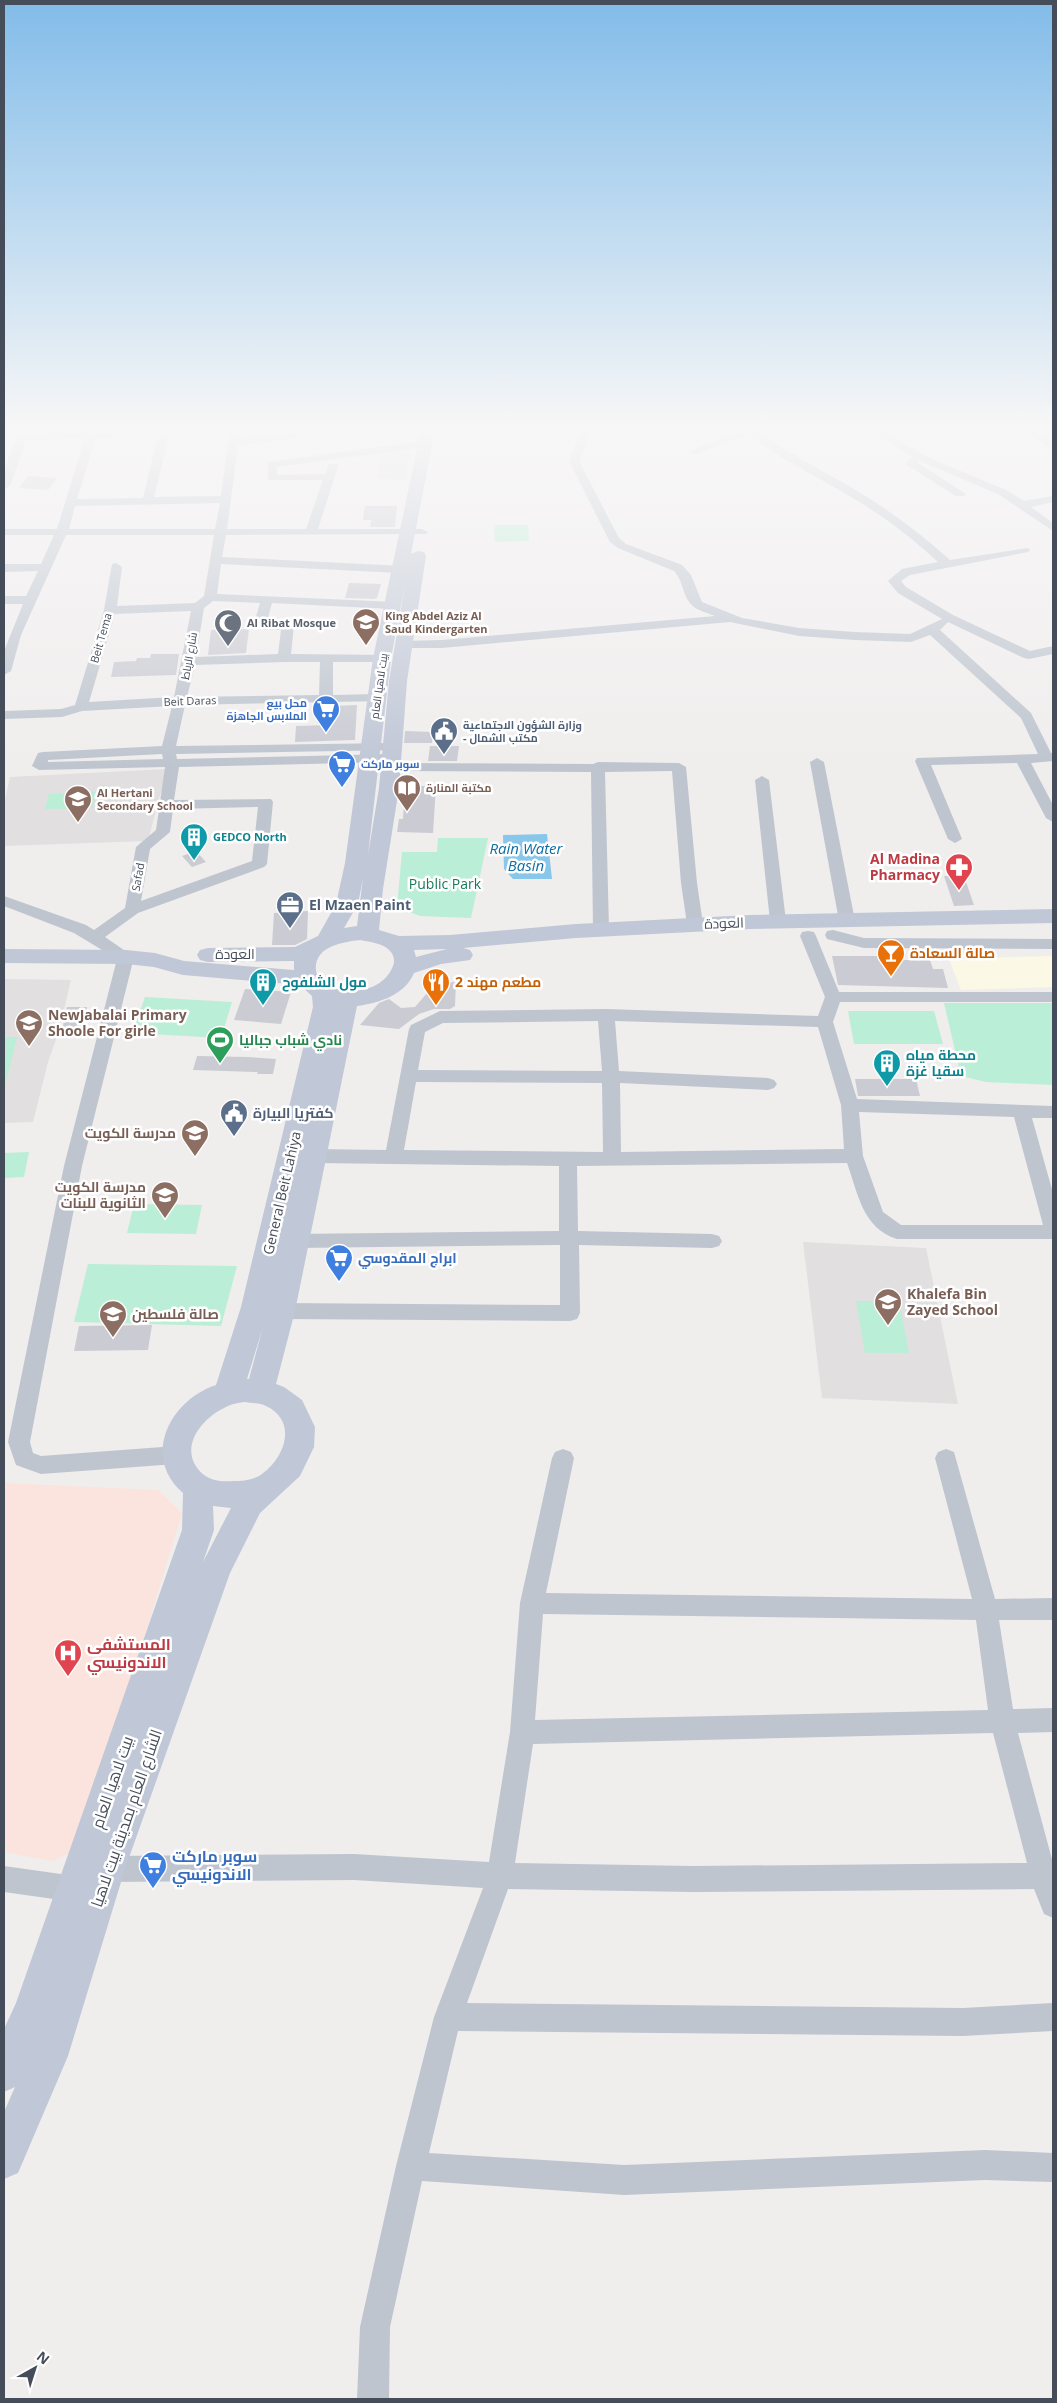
<svg xmlns="http://www.w3.org/2000/svg" width="1057" height="2403" viewBox="0 0 1057 2403" font-family="'Open Sans',Cairo,sans-serif">
<rect width="100%" height="100%" fill="#f0eded"/>
<path fill="#fbf8e6" d="M1053 956V987L961 990 949 959Z"/>
<g fill="#e1dfdf">
<path d="M411 447 405 480 378 479 381 452Z"/>
<path d="M167 769 148 841 4 846V804L10 777Z"/>
<path d="M4 979 71 980 59 1031 48 1062 33 1122 4 1123Z"/>
<path d="M803 1242 926 1248 958 1404 822 1398Z"/>
</g>
<path fill="#fae4dd" d="M4 1483 158 1490 182 1513 82 1840 75 1851 52 1861 4 1852Z"/>
<g fill="#bbeed6">
<path d="M494 525H528L529 541 495 542Z"/>
<path d="M96 792 92 808 45 809 49 794Z"/>
<path d="M438 838H488L471 918 420 916 397 907 402 852H437Z"/>
<path d="M145 997 232 1002 221 1038 132 1033Z"/>
<path d="M944 1003H1053V1085L986 1082 961 1076Z"/>
<path d="M848 1011H934L943 1044H854Z"/>
<path d="M4 1037H17L6 1082H4Z"/>
<path d="M29 1152 24 1177 4 1178V1153Z"/>
<path d="M134 1204 202 1205 196 1234 127 1233Z"/>
<path d="M88 1264 237 1266 221 1326 74 1322Z"/>
<path d="M856 1301H899L909 1353H865Z"/>
</g>
<path fill="#89c7ea" d="M547 834 552 879H513L504 869 503 835Z"/>
<g fill="#cacbd3">
<path d="M28 476 57 478 48 490 19 488Z"/>
<path d="M365 506H397L395 527H370L371 520H363Z"/>
<path d="M349 583 381 584 377 598 374 599 345 598Z"/>
<path d="M249 629 246 653 208 655 211 630Z"/>
<path d="M151 654H179L176 675 111 677 114 662 136 661 137 658H150Z"/>
<path d="M357 705 355 740 295 742 296 726 330 725 332 706Z"/>
<path d="M405 731 433 732 432 743H404Z"/>
<path d="M430 746H459L457 761H428Z"/>
<path d="M405 786H436L433 833 397 832 399 819H403Z"/>
<path d="M196 851 206 862 192 867 182 856Z"/>
<path d="M944 876H964L974 905 954 906Z"/>
<path d="M308 911 307 939 295 945H272L274 913Z"/>
<path d="M832 956H892L893 960H930L933 969H943L948 988 838 985Z"/>
<path d="M456 982 455 1006 450 1009H434L419 1014 399 1029 360 1025 379 1003 389 999 401 1008 415 1007 428 992 422 985Z"/>
<path d="M245 989 291 992 281 1024 234 1020Z"/>
<path d="M67 1007H87L81 1035H61Z"/>
<path d="M197 1056 247 1057 276 1059 273 1074H257L258 1072 193 1070Z"/>
<path d="M855 1079H916L920 1096H858Z"/>
<path d="M152 1325 148 1350 74 1351 79 1326Z"/>
</g>
<g fill="none" stroke-linecap="round" stroke-linejoin="round">
<g fill="#bec5cf" fill-rule="evenodd">
<path d="M19 430H29L28 434 88 430H240L239 439 307 430H336L331 433 238 446 227 529H306L323 480H268V462L424 441 429 444 424 447 277 467V475L325 474 329 464H337L338 466 318 529H422L428 532 426 534 226 535 222 557 403 566 405 569 399 573 221 564 217 594 396 602 398 605 392 609 272 603 267 622 292 623 294 626 291 654 387 655 388 658 387 661 382 662H333V695L377 694 382 695 384 698 382 701 185 705 176 746 393 743 400 747 398 750 176 754 177 759 391 754 398 758 391 762 179 767 174 800 271 799 273 802 267 864 264 867 138 913 105 937 134 957 82 1166 30 1442 33 1453 41 1456 176 1446 184 1449 187 1455 184 1461 176 1464 41 1474 16 1465 8 1442 64 1166 117 959 74 933 4 906V896L86 925 94 930 125 908 136 847 156 830 165 767 39 770 32 766 38 753 43 752 162 746 172 706 82 711 62 717 4 719V711L61 709 75 705 104 610 112 564 116 563 122 567 117 606 195 603 204 596 214 535H66L21 635 11 671 4 675V651L23 604H4V596H26L38 571 4 572V564H41L54 535H4V529H57L85 438 26 440 10 486 4 489V471ZM229 433 221 496 154 497 169 435ZM158 435 143 498 77 499 96 438ZM220 503 215 529H69L75 506ZM213 601 260 603 254 623 264 630H281L278 654 196 657 204 608ZM191 611 174 697 89 702 115 614ZM284 662H320L319 695 187 697 195 665ZM162 754 163 759 48 762V760ZM258 807 252 861 141 901 150 849 170 832 173 809Z"/>
<path d="M581 430H591L579 461 619 538 626 544 682 565 691 575 702 602 742 618 799 628 855 632 910 634 942 619 898 593 888 581 902 569 938 562C910 536 879 513 846 494 814 475 781 459 751 436L736 438 698 454H690L689 452 730 433 756 430C787 453 821 470 854 489 889 510 920 533 950 560L1028 548 1030 550 1028 552 910 575 901 581 906 587 953 615 1030 651 1053 646V654L1029 659 1024 658 948 622 940 630 1031 713 1051 753H1053V761L1031 763 1053 805V822L1046 818 1017 763 931 765 962 839 955 843 948 839 915 761 917 758 1038 754 1021 718 930 635 911 642 855 640 799 636 730 622 442 648H398L397 645 403 641 442 640 715 616C708 613 698 611 693 606 682 597 684 581 674 571L618 548 610 542 569 461Z"/>
<path d="M871 430H883L923 455 1006 490 1024 501 1053 496V502L1031 507 1053 523V531L998 494 920 461 918 463 966 494 964 496H956L907 465 906 463 912 457Z"/>
<path d="M1021 430H1033L1053 443V450Z"/>
<path d="M817 758 824 762 855 921 853 924H841L839 921 810 762Z"/>
<path d="M598 762 679 763 686 767 697 883 703 924 701 927H689L687 924 681 883 672 771 605 772 609 929 607 933H595L593 929 591 772 390 771 383 767 390 763 593 764Z"/>
<path d="M762 776 769 780 786 921 784 924H772L770 921 755 780Z"/>
<path d="M833 930 864 938 1053 939V949L864 948 827 939 825 935 827 931Z"/>
<path d="M808 931 814 932 816 936 839 992H1053V1002H840L833 1022 857 1099 1053 1106V1118H1032L1053 1193V1239H897C862 1228 858 1193 847 1163L577 1166 578 1231 712 1234 719 1236 722 1241 719 1246 712 1248 579 1245 580 1313 577 1319 570 1321 281 1319 274 1317 271 1311 274 1305 281 1303 560 1305V1245L294 1248 287 1246 284 1241 287 1236 294 1234 559 1231V1166L315 1163 309 1161 306 1156 309 1151 315 1149 386 1150 409 1029 411 1025 440 1011 606 1009 818 1016 825 997 800 936 802 932ZM598 1021 602 1071 418 1070 425 1032 443 1023ZM615 1021 818 1027 841 1105 844 1149 621 1152 620 1083 768 1090 774 1088 777 1084 774 1080 768 1078 619 1071ZM416 1082 602 1083 603 1152 404 1150ZM859 1112 1014 1117 1043 1225H901L883 1212 863 1156Z"/>
<path d="M563 1449 571 1452 574 1458 546 1593 972 1599 935 1458 938 1452 946 1449 954 1452 995 1599 1053 1598V1620H999L1013 1709 1053 1708V1732L1018 1733 1053 1863V1918L1044 1914 1034 1889 693 1892 508 1889 467 2003 963 2008 1053 2003V2031L963 2036 458 2031 429 2153 624 2165 985 2150 1053 2153V2182L985 2180 624 2195 422 2181 390 2327 389 2399H357L360 2327 396 2166 434 2017 483 1888 354 1880 107 1882 98 1878 94 1869 98 1860 107 1856 354 1854 489 1862 510 1732 520 1603 552 1458 555 1452ZM543 1614 976 1620 988 1710 535 1720ZM993 1733 1027 1863 693 1866 515 1863 533 1744Z"/>
<path d="M4 1866 75 1876 84 1880 88 1889 84 1898 75 1902 4 1892Z"/>
</g>
<path fill="#c0c7d6" fill-rule="evenodd" d="M421 430H435L411 554 418 551 424 552 426 556 407 681 399 788 383 889 379 930 399 936 450 935 576 924 750 915 1053 909V923L750 929 576 938 463 948 470 950 473 955 470 960 441 964 414 973C405 995 379 1003 357 1006L295 1311 276 1384 284 1387 302 1400 315 1427 314 1447 300 1476 260 1513 230 1573 125 1869 68 2056 18 2173 4 2179V2112L15 2087 4 2092V2029L16 2003 182 1530 183 1493C141 1457 170 1400 216 1385L241 1307 313 1007 312 996 300 985 183 975 154 967 126 964 4 963V949L126 950 155 953 184 961 294 970V961L208 962 200 960 197 955 200 950 208 948 295 947 318 936 336 904 345 863 373 658ZM405 584 389 681 379 788 368 855 391 658ZM363 878 357 926 344 928 358 904ZM360 940C370 942 384 943 391 952 394 956 395 962 393 966 384 990 353 996 331 987 325 984 317 979 316 971 313 947 342 942 360 940ZM447 949 416 957 414 950ZM263 1327 249 1379H247ZM244 1402C251 1403 260 1403 266 1406 298 1421 285 1458 262 1474 254 1480 243 1481 233 1481 223 1482 212 1481 204 1475 176 1452 199 1419 226 1407 231 1404 238 1403 244 1402ZM213 1506 231 1508 203 1562 214 1530Z"/>
</g>
<linearGradient id="sky" x2="0" y2="1"><stop stop-color="#82bce9"/><stop offset="0.56" stop-color="#f8f7f7"/><stop offset="1" stop-color="#f8f7f7" stop-opacity="0"/></linearGradient>
<rect width="1057" height="767" fill="url(#sky)"/>
<defs>
<g id="school-pin" transform="scale(1.4375)"><path d="M0 17L-7.5 6A9.5 9.5 0 1 1 7.5 6Z" fill="#8d6e63" stroke="#fff"/><path d="M0-5L7-2L0 1L-7-2ZM-4 1L0 2.5L4 1V4Q0 6-4 4Z" fill="#fff"/></g>
<g id="mosque-pin" transform="scale(1.4375)"><path d="M0 17L-7.5 6A9.5 9.5 0 1 1 7.5 6Z" fill="#6b7280" stroke="#fff"/><path d="M3.5-4.9A6 6 0 1 0 3.5 4.9A5 5 0 1 1 3.5-4.9Z" fill="#fff"/></g>
<g id="supermarket-pin" transform="scale(1.4375)"><path d="M0 17L-7.5 6A9.5 9.5 0 1 1 7.5 6Z" fill="#3f7fe0" stroke="#fff"/><path d="M-6-5.5h2.5l.6 2H6L4.5 2H-2.5L-4.4-4H-6ZM-1.5 3.2a1.3 1.3 0 1 0 .1 0ZM3 3.2a1.3 1.3 0 1 0 .1 0Z" fill="#fff"/></g>
<g id="civic-pin" transform="scale(1.4375)"><path d="M0 17L-7.5 6A9.5 9.5 0 1 1 7.5 6Z" fill="#5c6f8a" stroke="#fff"/><path d="M-.6-6.5H3V-4.5H.6V-3L4-1V1h2V6H-6V1h2V-1L-.6-3ZM-1.2 2.5V6h2.4V2.5Z" fill="#fff"/></g>
<g id="library-pin" transform="scale(1.4375)"><path d="M0 17L-7.5 6A9.5 9.5 0 1 1 7.5 6Z" fill="#8d6e63" stroke="#fff"/><path d="M-6-4Q-3-5.5-.7-3.5V5Q-3 3-6 4ZM6-4Q3-5.5 .7-3.5V5Q3 3 6 4Z" fill="#fff"/></g>
<g id="building-pin" transform="scale(1.4375)"><path d="M0 17L-7.5 6A9.5 9.5 0 1 1 7.5 6Z" fill="#0f9aa8" stroke="#fff"/><path d="M-4-6H4V6H1V3H-1V6H-4ZM-2.5-4.3h1.7v1.8h-1.7ZM.8-4.3h1.7v1.8H.8ZM-2.5-1h1.7V.8h-1.7ZM.8-1h1.7V.8H.8Z" fill="#fff"/></g>
<g id="pharmacy-pin" transform="scale(1.4375)"><path d="M0 17L-7.5 6A9.5 9.5 0 1 1 7.5 6Z" fill="#e0444e" stroke="#fff"/><path d="M-2-6h4v4h4v4h-4v4h-4v-4h-4v-4h4Z" fill="#fff"/></g>
<g id="office-pin" transform="scale(1.4375)"><path d="M0 17L-7.5 6A9.5 9.5 0 1 1 7.5 6Z" fill="#5c6f8a" stroke="#fff"/><path d="M-6-3h4V-5.5h4V-3h4V5H-6ZM-1-4.5V-3h2v-1.5ZM-6 0V1H6V0Z" fill="#fff"/></g>
<g id="bar-pin" transform="scale(1.4375)"><path d="M0 17L-7.5 6A9.5 9.5 0 1 1 7.5 6Z" fill="#e8710a" stroke="#fff"/><path d="M-6-5H6L.8 .8V4.5H3.5V6h-7V4.5H-.8V.8Z" fill="#fff"/></g>
<g id="restaurant-pin" transform="scale(1.4375)"><path d="M0 17L-7.5 6A9.5 9.5 0 1 1 7.5 6Z" fill="#e8710a" stroke="#fff"/><path d="M-5-6h1v4h1v-4h1v4h1v-4h1v5L-1.5 .5V6h-2V.5L-5-1ZM5-6V6H3V1.5H1.5Q1.5-4 5-6Z" fill="#fff"/></g>
<g id="stadium-pin" transform="scale(1.4375)"><path d="M0 17L-7.5 6A9.5 9.5 0 1 1 7.5 6Z" fill="#2e9e5b" stroke="#fff"/><path d="M0-5a6.5 5 0 1 0 0 10a6.5 5 0 1 0 0-10ZM-3.5-1.8h7v3.6h-7Z" fill="#fff"/></g>
<g id="hospital-pin" transform="scale(1.4375)"><path d="M0 17L-7.5 6A9.5 9.5 0 1 1 7.5 6Z" fill="#e0444e" stroke="#fff"/><path d="M-5-5h3v3.5h4V-5h3V5h-3V1.5h-4V5h-3Z" fill="#fff"/></g>
</defs>
<g fill-rule="evenodd">
<use href="#school-pin" x="366" y="622"/>
<use href="#mosque-pin" x="228" y="623"/>
<use href="#supermarket-pin" x="326" y="709"/>
<use href="#civic-pin" x="444" y="731"/>
<use href="#supermarket-pin" x="342" y="764"/>
<use href="#library-pin" x="407" y="788"/>
<use href="#school-pin" x="78" y="799"/>
<use href="#building-pin" x="194" y="837"/>
<use href="#pharmacy-pin" x="959" y="867"/>
<use href="#office-pin" x="290" y="905"/>
<use href="#bar-pin" x="891" y="953"/>
<use href="#building-pin" x="263" y="982"/>
<use href="#restaurant-pin" x="436" y="982"/>
<use href="#school-pin" x="29" y="1023"/>
<use href="#stadium-pin" x="220" y="1040"/>
<use href="#building-pin" x="887" y="1063"/>
<use href="#civic-pin" x="234" y="1113"/>
<use href="#school-pin" x="195" y="1133"/>
<use href="#school-pin" x="165" y="1195"/>
<use href="#supermarket-pin" x="339" y="1258"/>
<use href="#school-pin" x="888" y="1302"/>
<use href="#school-pin" x="113" y="1314"/>
<use href="#hospital-pin" x="68" y="1653"/>
<use href="#supermarket-pin" x="153" y="1865"/>
</g>
<g text-anchor="middle" stroke-width="5" stroke-linejoin="round" paint-order="stroke">
<g font-size="11" font-weight="bold" fill="#785e54" stroke="#fff" text-anchor="start">
<text x="385" y="620">King Abdel Aziz Al<tspan x="385" dy="13">Saud Kindergarten</tspan></text>
<text x="426" y="792">مكتبة المنارة</text>
<text x="97" y="797">Al Hertani<tspan x="97" dy="13">Secondary School</tspan></text>
</g>
<g font-size="11" font-weight="bold" fill="#5b616d" stroke="#fff" text-anchor="start">
<text x="247" y="627">Al Ribat Mosque</text>
</g>
<g font-size="11" fill="#464d5a" stroke="#fff">
<text transform="translate(101 638) rotate(-74)" y="4">Beit Tema</text>
<text transform="translate(189 656) rotate(-80)" y="4">شارع الرباط</text>
<text transform="translate(379 686) rotate(-82)" y="4">بيت لاهيا العام</text>
<text transform="translate(190 701) rotate(-2)" y="4">Beit Daras</text>
<text transform="translate(138 877) rotate(-80)" y="4">Safad</text>
</g>
<g font-size="11" font-weight="bold" fill="#366cbe" stroke="#fff" text-anchor="end">
<text x="307" y="707">محل بيع<tspan x="307" dy="13">الملابس الجاهزة</tspan></text>
<text x="361" y="768" text-anchor="start">سوبر ماركت</text>
</g>
<g font-size="11" font-weight="bold" fill="#4e5e75" stroke="#fff" text-anchor="start">
<text x="463" y="729">وزارة الشؤون الاجتماعية<tspan x="463" dy="13">- مكتب الشمال</tspan></text>
</g>
<g font-size="11" font-weight="bold" fill="#0d838f" stroke="#fff" text-anchor="start">
<text x="213" y="841">GEDCO North</text>
</g>
<g font-size="14" font-weight="bold" fill="#be3a42" stroke="#fff" text-anchor="end">
<text x="940" y="864">Al Madina<tspan x="940" dy="16">Pharmacy</tspan></text>
</g>
<g font-size="14" fill="#187a58" stroke="#fff">
<text x="445" y="889">Public Park</text>
</g>
<g font-size="14" font-weight="bold" fill="#4e5e75" stroke="#fff" text-anchor="start">
<text x="309" y="910">El Mzaen Paint</text>
<text x="253" y="1118">كفتريا البيارة</text>
</g>
<g font-size="14" fill="#464d5a" stroke="#fff">
<text transform="translate(724 923) rotate(-2)" y="5">العودة</text>
<text x="235" y="959">العودة</text>
<text transform="translate(282 1193) rotate(-77)" y="5">General Beit Lahiya</text>
</g>
<g font-size="14" font-weight="bold" fill="#c56008" stroke="#fff" text-anchor="start">
<text x="910" y="958">صالة السعادة</text>
<text x="455" y="987">مطعم مهند 2</text>
</g>
<g font-size="14" font-weight="bold" fill="#0d838f" stroke="#fff" text-anchor="start">
<text x="282" y="987">مول الشلفوح</text>
<text x="906" y="1060">محطة مياه<tspan x="906" dy="16">سقيا غزة</tspan></text>
</g>
<g font-size="14" font-weight="bold" fill="#785e54" stroke="#fff" text-anchor="start">
<text x="48" y="1020">NewJabalai Primary<tspan x="48" dy="16">Shoole For girle</tspan></text>
<text x="176" y="1138" text-anchor="end">مدرسة الكويت</text>
<text x="146" y="1192" text-anchor="end">مدرسة الكويت<tspan x="146" dy="16">الثانوية للبنات</tspan></text>
<text x="907" y="1299">Khalefa Bin<tspan x="907" dy="16">Zayed School</tspan></text>
<text x="132" y="1319">صالة فلسطين</text>
</g>
<g font-size="14" font-weight="bold" fill="#27864d" stroke="#fff" text-anchor="start">
<text x="239" y="1045">نادي شباب جباليا</text>
</g>
<g font-size="14" font-weight="bold" fill="#366cbe" stroke="#fff" text-anchor="start">
<text x="358" y="1263">ابراج المقدوسي</text>
</g>
<g font-size="15" font-style="italic" fill="#0e6ea5" stroke="#fff">
<text x="526" y="854">Rain Water<tspan x="526" dy="17">Basin</tspan></text>
</g>
<g font-size="16" font-weight="bold" fill="#be3a42" stroke="#fff" text-anchor="start">
<text x="87" y="1650">المستشفى<tspan x="87" dy="18">الاندونيسي</tspan></text>
</g>
<g font-size="16" fill="#464d5a" stroke="#fff">
<text transform="translate(112 1782) rotate(-71)" y="6">بيت لاهيا العام</text>
<text transform="translate(126 1818) rotate(-71)" y="6">الشارع العام بمدينة بيت لاهيا</text>
</g>
<g font-size="16" font-weight="bold" fill="#366cbe" stroke="#fff" text-anchor="start">
<text x="172" y="1862">سوبر ماركت<tspan x="172" dy="18">الاندونيسي</tspan></text>
</g>
</g>
<rect width="1057" height="2403" fill="none" stroke="#464d5a" stroke-width="10"/>
<g transform="translate(35 2368) rotate(39)" stroke="#ffffff" stroke-width="4" paint-order="stroke">
<path d="M0-4L9 19L0 12L-9 19Z" fill="#464d5a"/>
<text y="-8" font-size="14" font-weight="bold" text-anchor="middle" fill="#464d5a">N</text>
</g>
</svg>
